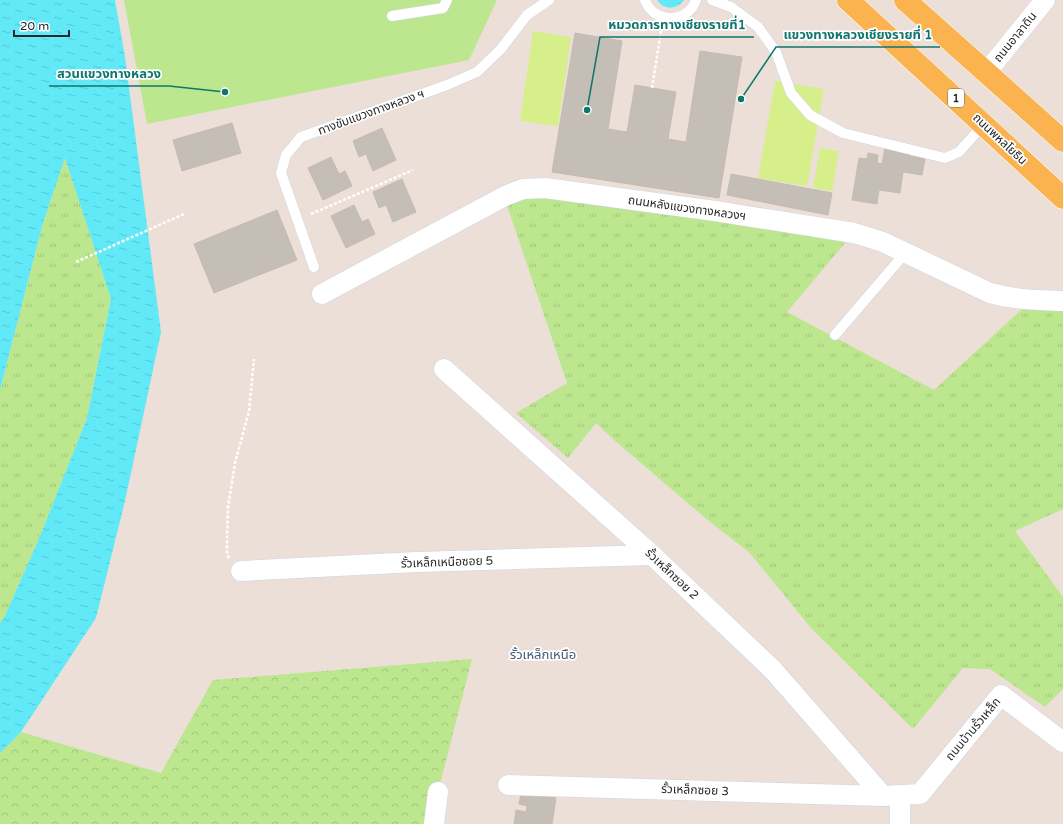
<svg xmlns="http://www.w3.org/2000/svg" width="1063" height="824" viewBox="0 0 1063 824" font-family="'Varela Round','Noto Sans Thai',sans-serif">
<defs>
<pattern id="grass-tufts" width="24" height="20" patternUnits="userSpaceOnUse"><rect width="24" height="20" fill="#bce78f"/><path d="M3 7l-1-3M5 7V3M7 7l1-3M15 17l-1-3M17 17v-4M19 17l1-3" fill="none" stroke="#a2c67b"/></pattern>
<pattern id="forest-crowns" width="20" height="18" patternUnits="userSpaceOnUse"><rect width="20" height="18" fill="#bce78f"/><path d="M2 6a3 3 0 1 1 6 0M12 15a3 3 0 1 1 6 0" fill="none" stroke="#a2c67b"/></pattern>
<pattern id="water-ripples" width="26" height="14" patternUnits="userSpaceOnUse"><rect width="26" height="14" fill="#61e9f7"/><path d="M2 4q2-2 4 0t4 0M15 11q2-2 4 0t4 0" fill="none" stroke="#54c8d4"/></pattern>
</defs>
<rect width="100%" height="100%" fill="#ecdfd7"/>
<g fill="url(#grass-tufts)">
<path d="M65 157 111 299 87 418 38 541 4 618 0 623V390L43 223Z"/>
<path d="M529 196 850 237 787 312 934 390 1022 309 1063 310V509L1015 531 1063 597V689L1045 707 990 669 963 668 913 729 811 628 749 552 710 522 614 440 596 423 568 458 516 413 567 383 507 205Z"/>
</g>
<path fill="url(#forest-crowns)" d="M472 659 438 792 434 824H0V753L21 732 161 773 213 680Z"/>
<path fill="#bce78f" d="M124 0H497L469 60 147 124Z"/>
<g fill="#d6ef8a">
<path d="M533 31 571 37 558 126 520 121Z"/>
<path d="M775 81 824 89 807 186 758 178Z"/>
<path d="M820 148 839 151 832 191 813 188Z"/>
</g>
<g fill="url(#water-ripples)">
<path d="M0 0H115L125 57 161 332 125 501 96 618 21 732 0 753V623L4 618 38 541 87 418 111 299 65 158 43 223 0 390Z"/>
<path d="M657 0H684C677 10 664 10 657 0Z"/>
</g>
<g fill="#c5beb7" stroke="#c6bbb1">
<path d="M575 33 622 41 608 129 627 132 635 85 676 92 668 139 686 142 700 51 742 57 719 198 552 172Z"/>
<path d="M232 123 241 153 182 171 173 140Z"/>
<path d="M382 128 396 160 373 171 366 154 359 157 353 141Z"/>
<path d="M885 148 910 152V156L925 159 922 175 903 172 900 193 879 190 877 204 852 200 859 158 867 159 868 153 878 155 877 163 882 164Z"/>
<path d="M331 157 339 174 345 171 352 186 323 200 308 168Z"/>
<path d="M731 174 832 193 828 215 727 195Z"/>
<path d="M402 179 416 212 393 222 386 205 379 208 373 192Z"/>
<path d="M354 205 362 222 368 219 375 234 346 248 331 216Z"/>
<path d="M277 210 297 260 214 293 194 244Z"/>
<path d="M521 793 556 798 552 824H514L516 810 526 812 527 806 519 804Z"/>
</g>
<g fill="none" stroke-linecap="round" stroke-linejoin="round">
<g stroke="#cdd5e2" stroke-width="11">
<g id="lane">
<path d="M645 0C653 24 688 24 696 0"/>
<path d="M712 0 731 7 758 27 776 52 791 93 810 115 843 133 945 158 959 152 984 124"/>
<path d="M392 16 443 8 447 0"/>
<path d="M314 267 281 173 286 155 301 137 447 85 477 72 501 49 527 15 549 0"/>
<path d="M835 335 906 252"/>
</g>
</g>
<g stroke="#cdd5e2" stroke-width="21">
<g id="street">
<path d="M986 73 1045 0"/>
<path d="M322 294 505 196 523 189 545 188 715 211 854 233 883 242 990 293C1015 300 1037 300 1063 301"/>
<path d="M444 369 652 555 773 670 883 796"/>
<path d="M241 571 417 562 652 555"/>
<path d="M508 785 883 796 920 794 1001 695 1063 742"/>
<path d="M434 824 438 792"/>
<path d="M900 824V795"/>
</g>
</g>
<g stroke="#fff" stroke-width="23">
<g id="primary">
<path d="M848 0 1063 198"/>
<path d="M905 0 1063 141"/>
</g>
</g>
<g stroke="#fff" stroke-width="2.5" stroke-dasharray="3 2" stroke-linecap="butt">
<path d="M652 88 661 31"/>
<path d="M311 214 413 170"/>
<path d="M76 262 184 214"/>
<path d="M229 558 227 554V541L228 507 235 463 249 411 254 359"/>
</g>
<use href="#lane" stroke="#fff" stroke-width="10"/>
<use href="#street" stroke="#fff" stroke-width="20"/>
<use href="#primary" stroke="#fab34e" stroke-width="22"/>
</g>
<g text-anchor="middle" stroke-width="3.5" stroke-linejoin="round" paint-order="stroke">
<rect fill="#fff" stroke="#686868" stroke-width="1" x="948" y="89" width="16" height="18" rx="3"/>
<g font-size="11" font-weight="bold" fill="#272727">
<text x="956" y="102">1</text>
</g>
<g font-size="12" fill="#272727" stroke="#fff">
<text transform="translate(1015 37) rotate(-51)" y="4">ถนนอาลาดิน</text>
<text transform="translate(371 112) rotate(-20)" y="4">ทางขับแขวงทางหลวง ฯ</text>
<text transform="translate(1000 139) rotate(43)" y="4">ถนนพหลโยธิน</text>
<text transform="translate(687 208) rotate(8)" y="4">ถนนหลังแขวงทางหลวงฯ</text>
<text transform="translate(447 562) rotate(-2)" y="4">รั้วเหล็กเหนือซอย 5</text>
<text transform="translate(672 574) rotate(43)" y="4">รั้วเหล็กซอย 2</text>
<text transform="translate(973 729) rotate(-50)" y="4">ถนนบ้านรั้วเหล็ก</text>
<text transform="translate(695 790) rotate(2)" y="4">รั้วเหล็กซอย 3</text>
</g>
<g font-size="13" fill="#45587b" stroke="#fff">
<text x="543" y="659">รั้วเหล็กเหนือ</text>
</g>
</g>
<path fill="none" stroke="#0f766e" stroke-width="1.5" d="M587 110L600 37H754M741 99L776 47H940M225 92L169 86H49"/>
<g fill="#0f766e" stroke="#fff" stroke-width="1.5">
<circle cx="587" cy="110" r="4"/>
<circle cx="741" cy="99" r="4"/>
<circle cx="225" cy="92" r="4"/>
</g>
<g font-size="13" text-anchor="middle" font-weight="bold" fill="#0f766e" stroke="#fff" stroke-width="3.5" stroke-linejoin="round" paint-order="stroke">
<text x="677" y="29">หมวดการทางเชียงรายที่1</text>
<text x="858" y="39">แขวงทางหลวงเชียงรายที่ 1</text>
<text x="109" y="78">สวนแขวงทางหลวง</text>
</g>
<path d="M14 30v6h55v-6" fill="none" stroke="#272727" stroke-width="2"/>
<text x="20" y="30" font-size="12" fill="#272727" stroke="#ffffff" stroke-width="3" paint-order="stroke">20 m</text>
</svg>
